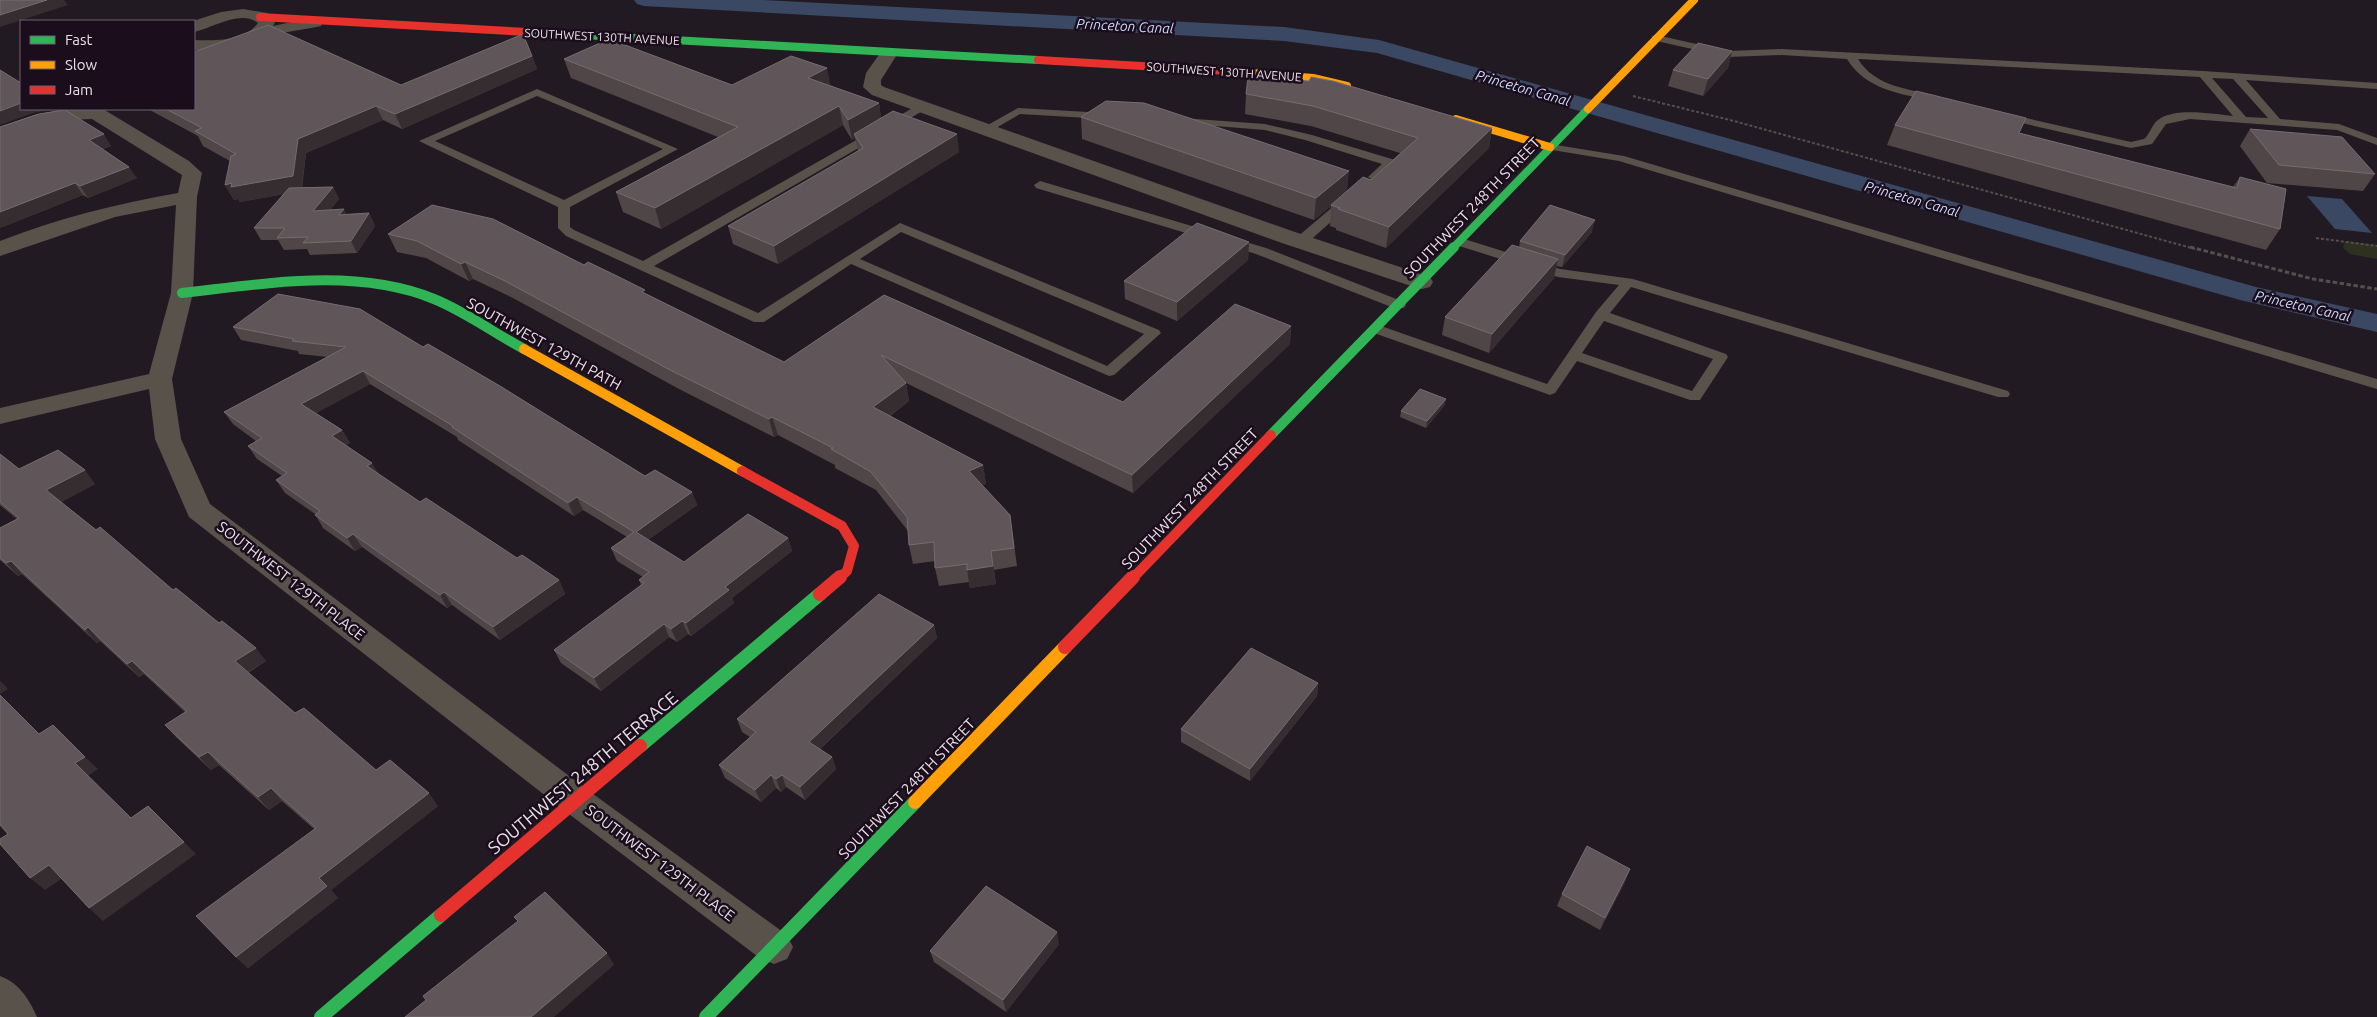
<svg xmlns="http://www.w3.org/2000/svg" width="2377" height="1017" viewBox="0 0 2377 1017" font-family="Ubuntu,sans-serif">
<rect width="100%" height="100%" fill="#221a22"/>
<path fill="#2e3020" d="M2345 241 2377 245V259L2350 254 2343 248Z"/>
<path fill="#3b4864" d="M2307 196 2342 199 2372 233 2335 229Z"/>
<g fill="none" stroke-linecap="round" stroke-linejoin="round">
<path fill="#3b4864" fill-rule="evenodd" d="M634 0H763L1284 27 1379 40 2256 287 2377 314V332L2240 300 1377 53 1284 41 644 6 637 4Z"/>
<g stroke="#534f4c" stroke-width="2" stroke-dasharray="3 2" stroke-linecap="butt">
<path d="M1633 96 1734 121 2195 249"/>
<path d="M2316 238 2377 246"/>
</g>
<path stroke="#534f4c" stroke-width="3" stroke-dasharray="4.5 2.5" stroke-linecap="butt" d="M2190 247 2313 279 2377 289"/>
<g fill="#58524b" fill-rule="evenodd">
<path d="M1656 35 1728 51 1782 49 2203 71 2377 83V89L2246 80 2280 119 2339 124 2377 138V145L2337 130 2190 119 2166 124 2152 144 2131 148 2004 119 1998 116 2004 113 2131 142 2144 139C2150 134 2152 124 2158 120 2174 107 2214 114 2233 116L2200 77 1858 59C1875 87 1909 89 1938 96L1939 98 1934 101C1901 94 1866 90 1847 59L1782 55 1728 57 1652 40V36ZM2212 78 2233 79 2268 118 2246 117Z"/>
<path d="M537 89 678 149 570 207V227L574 230 643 261 918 105H926V109L654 266 758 313 900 223 1159 330 1161 333 1114 375 1109 376 851 264 764 322H754L566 236 558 228V207L419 141ZM537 96 663 149 564 200 435 141ZM901 232 1144 334 1107 366 860 259Z"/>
<path d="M1018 108 1105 113 1111 116 1105 119 1020 114 989 132 985 133 979 130Z"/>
<path d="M1182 118 1265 124 1312 135 1395 160 1397 163 1374 181 1368 177 1382 164 1305 140 1265 130 1178 123 1176 121Z"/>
<path d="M1550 144 1624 156 2377 379V389L1619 161 1546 149 1544 147Z"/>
<path d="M1040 181 1266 248 1404 302 1406 305 1404 308H1394L1256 254 1036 188 1034 185Z"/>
<path d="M1346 198 1350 199 1352 202 1350 205 1306 244H1296L1295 241 1296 238 1342 199Z"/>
<path d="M1461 238 1560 269 1633 279 2008 391 2010 394 2008 397H1998L1631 287 1610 313 1726 354 1728 357 1700 400H1690L1577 361 1555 393 1550 395 1371 332 1369 329 1371 326H1381L1547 384 1596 312 1619 285 1558 277 1456 245 1455 242ZM1604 321 1713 359 1692 391 1582 353Z"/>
</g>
<g fill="#58524b" fill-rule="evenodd">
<path d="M243 9 267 13 275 22 273 26 315 17 321 18 323 22 321 26C302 30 282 32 263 38 239 45 219 53 194 50V40C214 41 245 41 258 23 241 9 212 28 194 32L193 21 221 12Z"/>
<path d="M889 48 895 49 898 53 881 80V85L884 87 1295 232 1430 277 1433 282 1430 287 1422 289 1414 287 1279 242 872 95 863 87 866 73 883 49Z"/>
<path d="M64 109H103L189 161 202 173 197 197 193 293 172 379 181 439 210 504 589 791 787 935 793 947 787 959 774 964 761 959 565 811 189 517 155 439 149 389 0 424V408L149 374 171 293 176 205 115 217 0 256V241C60 218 115 204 178 193L182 175 92 119 66 120 46 124 0 140V127L34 115Z"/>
<path d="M0 976C19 983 29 999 37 1017H0Z"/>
</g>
<g stroke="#30b455" stroke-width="8">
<path d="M527 32 1038 60"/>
<path d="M1452 249 1588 109"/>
</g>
<g stroke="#30b455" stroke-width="10">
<path d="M182 293C264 284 355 267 434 299 466 312 494 333 524 349"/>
<path d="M1271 435 1454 247"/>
</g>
<g stroke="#30b455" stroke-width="14">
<path d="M640 746 820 594"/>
<path d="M321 1017 441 915"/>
<path d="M706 1017 915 802"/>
</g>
<g stroke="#ff9f0a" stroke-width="8">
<path d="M1228 71 1313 78 1347 86"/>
<path d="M1588 109 1694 0"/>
<path d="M1456 119 1550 147"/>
</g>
<path stroke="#ff9f0a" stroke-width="10" d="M524 349 742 471"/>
<path stroke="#ff9f0a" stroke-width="14" d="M915 802 1065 647"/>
<g stroke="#e5322d" stroke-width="8">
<path d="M260 17 527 32"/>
<path d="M1038 60 1228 71"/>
</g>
<g stroke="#e5322d" stroke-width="10">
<path d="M742 471 842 526 854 546 847 571 838 579"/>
<path d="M1132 579 1271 435"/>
</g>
<g stroke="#e5322d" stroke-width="14">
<path d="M820 594 840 577"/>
<path d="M1065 647 1133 577"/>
<path d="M441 915 640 746"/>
</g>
</g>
<g fill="#504647">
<path d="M1732 51 1728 68 1703 96 1668 86 1673 70Z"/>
<path d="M532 56 537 69 402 129 383 120 306 153 302 188 333 187 339 199 330 210 346 214 369 213 375 226 357 253 310 255 307 249 284 250 278 240H261L254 228 284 194 240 202 238 199 234 200 225 185 230 161 203 146 198 136 148 109H194L401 85Z"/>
<path d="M564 59 732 85 831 86 879 103 881 118 959 152 778 264 733 244 728 226 858 151 855 138 852 140 843 125 661 229 623 212 616 192 718 137 571 78Z"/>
<path d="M1246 94 1492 128 1489 148 1386 248 1336 230V228L1330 226 1331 206 1314 220 1082 139 1081 117 1347 191 1371 180 1400 153 1311 126 1245 114Z"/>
<path d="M1895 125 2019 133 2233 187 2240 177 2280 229 2266 250 1887 145Z"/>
<path d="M0 127 111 146 103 149 137 178 88 198 83 195 0 228Z"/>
<path d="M2250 129 2375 174 2363 191 2267 183 2240 146Z"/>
<path d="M1592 232 1562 267 1556 266 1554 278 1489 353 1442 335 1445 317 1519 247 1520 241Z"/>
<path d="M388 234 584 265 646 294 784 362 884 295 1123 402 1291 326 1290 344 1133 493 906 383 909 401 890 416 983 465 986 484 982 485 1010 515 1017 566 994 570 996 584 970 588 969 582 939 586 935 568V561L913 564 909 545 908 531 876 490 835 468V465L778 435 774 437 679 389 513 298 473 279 469 281 426 258 397 252Z"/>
<path d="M1249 242 1248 260 1177 321 1125 299 1124 281Z"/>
<path d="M233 327 423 347 645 476 692 492 697 505 648 540 684 562 788 538 792 551 732 598 734 603 691 636 688 634 677 642 669 637 601 691 561 663 554 650 641 585 639 580 643 577 617 561 611 548 627 537 583 510 574 516 458 440 457 437 370 384 316 413 342 430 350 443 346 445 378 474 420 502 517 558 559 580 565 594 500 640 452 605 447 608 362 547 355 551 323 528 315 514 285 493 276 480 282 476 257 459 248 446 256 441 233 424 224 412 328 357 299 354 298 351 241 340Z"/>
<path d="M1446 399 1444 406 1426 428 1400 417 1401 411Z"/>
<path d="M0 454 19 469 95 484 61 502 173 590 266 661 248 673 295 713 376 770 438 806 331 890 338 898 248 968 236 957 314 829 282 801 269 810 219 765 211 770 177 738 165 725 185 712 144 674 139 677 100 641 97 643 22 574 18 576 0 560V528L17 519 0 505Z"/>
<path d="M934 625 937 638 820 749 832 757 836 769 805 800 786 787 781 792 776 788 761 802 725 778 719 765 750 737 742 732 737 719Z"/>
<path d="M1318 683 1317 696 1250 781 1181 742V729Z"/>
<path d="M1625 882 1600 930 1557 906 1562 894Z"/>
<path d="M1059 944 1006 1012 934 962 930 951Z"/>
</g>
<g fill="#362d31">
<path d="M47 0H64L68 5 0 27V15Z"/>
<path d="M1732 51 1728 68 1703 96 1708 79Z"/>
<path d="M532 56 537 69 402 129 395 114Z"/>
<path d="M827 68 831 87 808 78Z"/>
<path d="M21 103V109H53L33 113 0 125V111Z"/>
<path d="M879 103 882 123 854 134 855 138 852 140 848 120Z"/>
<path d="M376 106 383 120 306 153 301 191 240 202 238 199 234 200 225 185 298 139Z"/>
<path d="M839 106 843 125 661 229 655 208Z"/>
<path d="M1492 128 1489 148 1386 248 1389 227Z"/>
<path d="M104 134 111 146 97 151 89 140Z"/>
<path d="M957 134 959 152 778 264 774 246Z"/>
<path d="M129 167 137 178 88 198 80 186Z"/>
<path d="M1349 171 1347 193 1331 205V206L1314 220 1316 198Z"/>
<path d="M75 183 83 195 0 228V212Z"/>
<path d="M333 187 339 199 320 223 313 211Z"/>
<path d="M344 209 350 221 339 215Z"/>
<path d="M369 213 375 226 357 253 351 241Z"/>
<path d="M1595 220 1592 232 1562 267 1565 255Z"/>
<path d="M1249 242 1248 260 1177 321V302Z"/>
<path d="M1558 259 1554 278 1489 353 1492 334Z"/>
<path d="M465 262 473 279 469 281 461 264Z"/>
<path d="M1291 326 1290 344 1133 493 1132 475Z"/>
<path d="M363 371 370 384 309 417 301 404Z"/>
<path d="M906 383 909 401 877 425 873 407Z"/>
<path d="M1446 399 1444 406 1426 428 1427 421Z"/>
<path d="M772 417 778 435 774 437 769 419Z"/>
<path d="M342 430 350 443 340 449 332 436Z"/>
<path d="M372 463 380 476 367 466Z"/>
<path d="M983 465 986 484 972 490 969 471Z"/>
<path d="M85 470 95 484 57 504 46 490Z"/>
<path d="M692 492 697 505 641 545 636 532Z"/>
<path d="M577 497 583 510 574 516 568 503Z"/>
<path d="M353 534 362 547 355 551 347 538Z"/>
<path d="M788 538 792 551 732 598 734 603 691 636 686 623 725 587Z"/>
<path d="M991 551 996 584 970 588 967 570Z"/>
<path d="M11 561 22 574 18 576 6 563Z"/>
<path d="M559 580 565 594 500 640 493 627Z"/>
<path d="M444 592 452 605 447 608 440 595Z"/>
<path d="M682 621 688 634 677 642 671 629Z"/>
<path d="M664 624 669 637 601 691 594 678Z"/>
<path d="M934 625 937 638 813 755 809 742Z"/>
<path d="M88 627 100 641 97 643 85 630Z"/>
<path d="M256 648 266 661 245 674 235 661Z"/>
<path d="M132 661 144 674 139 677 127 664Z"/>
<path d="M0 681 8 689 0 694Z"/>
<path d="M1318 683 1317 696 1250 781V769Z"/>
<path d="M208 752 219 765 211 770 199 757Z"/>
<path d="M85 757 98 769 88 776 75 763Z"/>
<path d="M832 757 836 769 805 800 800 787Z"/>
<path d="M771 775 776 788 761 802 755 790Z"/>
<path d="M782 775 786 787 781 792 776 779Z"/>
<path d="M271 788 282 801 269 810 258 797Z"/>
<path d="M429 793 438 806 331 890 338 898 248 968 236 957 319 878Z"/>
<path d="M184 842 196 854 103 921 89 908Z"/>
<path d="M49 865 63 878 45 890 30 878Z"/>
<path d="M1630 869 1625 882 1600 930 1605 918Z"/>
<path d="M1057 932 1059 944 1006 1012 1003 1000Z"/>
<path d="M607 953 614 965 554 1017H531Z"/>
</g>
<g fill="#605659" stroke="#766c70">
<path d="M0 0H47L0 15Z"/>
<path d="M268 25 401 85 523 34 532 56 395 114 376 106 298 139 293 176 231 187 232 183 225 185 231 156 236 154 195 131 202 128 166 109H194V52Z"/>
<path d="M609 39 732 85 791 56 827 68 808 78 879 103 848 120 839 106 655 208 616 192 738 127 564 59Z"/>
<path d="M1698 43 1732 51 1708 79 1673 70Z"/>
<path d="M0 70 21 83V103L0 111Z"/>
<path d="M1248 77 1309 81 1311 77 1333 81 1492 128 1389 227 1338 209 1340 208 1331 205 1363 177 1371 180 1418 138 1313 106 1246 94Z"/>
<path d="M1916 91 2026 118 2019 133 2237 188 2240 177 2286 189 2280 229 1895 125Z"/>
<path d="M1106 101 1144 103 1349 171 1316 198 1081 117Z"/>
<path d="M65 110 104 134 89 140 129 167 80 186 75 183 0 212V127L39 114Z"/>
<path d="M893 111 957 134 774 246 728 226 863 148 854 134Z"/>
<path d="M2250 129 2342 137 2375 174 2279 165Z"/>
<path d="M333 187 313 211 344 209 339 215 369 213 351 241 303 243 308 237 277 238 285 228H254L289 188Z"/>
<path d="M432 205 493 219 584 265 588 262 617 276 645 290 642 292 784 362 884 295 1123 402 1235 304 1291 326 1132 475 881 355 906 383 873 407 983 465 969 471 1010 515 1014 548 991 551 993 566 967 570V564L935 568 934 542 909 545 907 517 871 472 831 449 833 448 772 417 769 419 672 371 505 281 465 262 461 264 417 241 388 234Z"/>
<path d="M1550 205 1595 220 1565 255 1520 241Z"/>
<path d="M1197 223 1249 242 1177 302 1124 281Z"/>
<path d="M1512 245 1558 259 1492 334 1445 317Z"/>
<path d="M278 294 360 309 423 347 428 344 500 386 645 476 655 470 692 492 636 532 684 562 748 514 788 538 725 587 729 590 686 623 682 621 671 629 664 624 594 678 554 650 644 583 639 580 649 572 611 548 634 532 577 497 568 503 452 427 453 426 363 371 301 404 342 430 332 436 372 463 367 466 420 502 426 498 517 558 522 555 559 580 493 627 444 592 440 595 353 534 347 538 315 515 320 511 276 480 287 473 248 446 262 438 224 412 346 347 292 341 294 339 233 327Z"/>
<path d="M1420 389 1446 399 1427 421 1401 411Z"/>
<path d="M58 450 85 470 46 490 96 530 100 527 173 590 176 588 219 623 222 621 256 648 235 661 295 713 304 708 376 770 390 760 429 793 319 878 327 886 236 957 196 916 316 828 271 788 258 797 208 752 199 757 165 725 187 711 132 661 127 664 88 627 85 630 11 561 6 563 0 558V528L19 518 0 502V454L19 469Z"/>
<path d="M879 594 934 625 809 742 832 757 800 787 782 775 776 779 771 775 755 790 719 765 756 732 737 719Z"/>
<path d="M1251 648 1318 683 1250 769 1181 729Z"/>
<path d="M0 695 39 734 53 725 85 757 75 763 131 818 148 806 184 842 89 908 49 865 30 878 0 844V839L8 834 0 825Z"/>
<path d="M1587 846 1630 869 1605 918 1562 894Z"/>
<path d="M986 886 1057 932 1003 1000 930 951Z"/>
<path d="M545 892 607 953 531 1017H405L426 1000 423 996 518 921 514 917Z"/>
</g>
<g text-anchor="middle" stroke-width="5" stroke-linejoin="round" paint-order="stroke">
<g font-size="12" fill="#eadfea" stroke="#1b0d1c">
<text transform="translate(602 37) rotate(3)" y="4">SOUTHWEST 130TH AVENUE</text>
<text transform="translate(1224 72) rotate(4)" y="4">SOUTHWEST 130TH AVENUE</text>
</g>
<g font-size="14" font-style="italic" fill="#ccdcfe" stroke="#1b0d1c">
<text transform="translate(1125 26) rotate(3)" y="5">Princeton Canal</text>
<text transform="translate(1523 88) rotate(16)" y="5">Princeton Canal</text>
<text transform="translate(1912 199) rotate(16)" y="5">Princeton Canal</text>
<text transform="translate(2303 306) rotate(13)" y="5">Princeton Canal</text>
</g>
<g font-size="15" fill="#eadfea" stroke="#1b0d1c">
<text transform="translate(1472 208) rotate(-46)" y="5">SOUTHWEST 248TH STREET</text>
<text transform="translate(544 344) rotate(29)" y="5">SOUTHWEST 129TH PATH</text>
<text transform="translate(1190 499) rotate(-46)" y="5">SOUTHWEST 248TH STREET</text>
<text transform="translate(291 581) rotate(38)" y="5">SOUTHWEST 129TH PLACE</text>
<text transform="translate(907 789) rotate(-46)" y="5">SOUTHWEST 248TH STREET</text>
<text transform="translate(660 863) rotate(37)" y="5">SOUTHWEST 129TH PLACE</text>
</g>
<g font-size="18" fill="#eadfea" stroke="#1b0d1c">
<text transform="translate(583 773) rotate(-40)" y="6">SOUTHWEST 248TH TERRACE</text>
</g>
</g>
<rect x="20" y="20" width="175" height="90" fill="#1b0d1c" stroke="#6e616e"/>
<rect x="30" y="36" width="25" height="8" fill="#30b455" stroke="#6e616e"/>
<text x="65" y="45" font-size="15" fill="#eadfea">Fast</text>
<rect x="30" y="61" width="25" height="8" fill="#ff9f0a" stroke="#6e616e"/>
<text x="65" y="70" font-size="15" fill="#eadfea">Slow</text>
<rect x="30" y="86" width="25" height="8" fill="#e5322d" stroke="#6e616e"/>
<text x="65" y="95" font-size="15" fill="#eadfea">Jam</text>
</svg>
